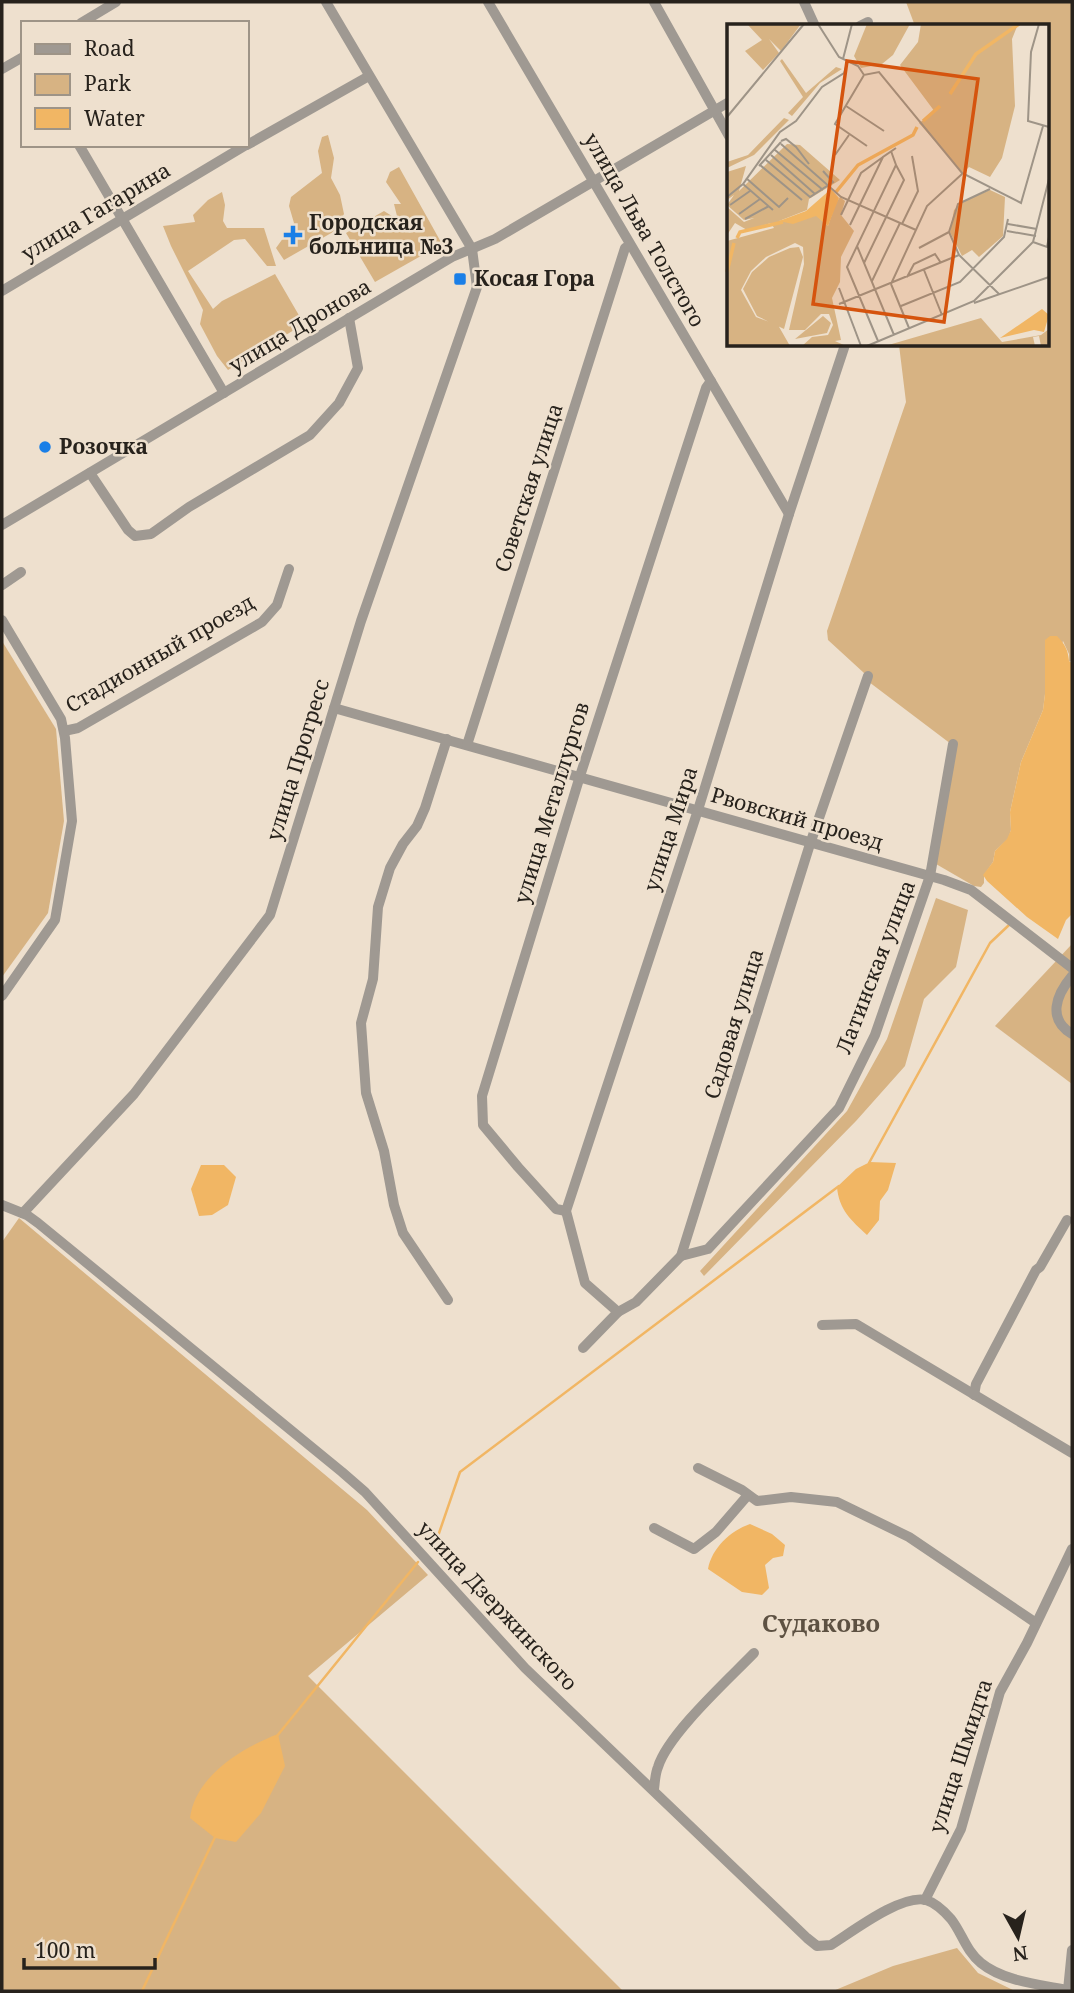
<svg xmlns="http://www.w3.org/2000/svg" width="1074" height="1993" viewBox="0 0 1074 1993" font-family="'Noto Serif',serif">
<rect width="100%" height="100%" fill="#eee0ce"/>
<g fill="#d7b383">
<path d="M906 2H1072V662L1069 661V654L1063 641 1045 694 1043 710 1021 762 1010 812 1011 830 1008 839 995 851 993 862 984 875V883L981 887 974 886 936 864 955 747 869 682 864 673 828 640 827 631 906 402 899 345H1048V26H915Z"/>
<path d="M328 135 334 158 331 178 340 195 344 214 333 232 284 260 276 248 294 223 289 206 291 197 322 173 318 151 322 137Z"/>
<path d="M399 167 442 244 375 282 346 233 384 211 398 220 394 204H401L386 182 390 172Z"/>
<path d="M222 192 225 205 223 221 227 228H264L276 266H267L245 239 234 240 188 271 213 309 222 301 275 274 304 324 228 370 217 356 200 324 203 310 171 246 163 226 195 222 193 215 208 200Z"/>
<path d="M2 641 56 729 64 821 48 913 2 977Z"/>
<path d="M936 898 968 910 956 967 924 999 905 1066 856 1121 704 1276 700 1271 847 1111 887 1039Z"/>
<path d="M1072 944V1084L995 1026Z"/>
<path d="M19 1218 367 1510 428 1575 308 1676 623 1991H2V1242Z"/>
<path d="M957 1948 978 1973 1015 1991H833L893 1966Z"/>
</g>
<g fill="#f1b664">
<path d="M1050 636H1057C1065 644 1068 650 1069 661L1072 663V914L1066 920 1058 939 1027 917 987 881 983 875 993 862 995 851 1007 839 1011 830 1010 812 1021 762 1043 710 1045 694V640Z"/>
<path d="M870 1162 896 1163 888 1190 880 1201 879 1220 867 1235C851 1220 839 1210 837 1187L856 1169Z"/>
<path d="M201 1165H224L236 1177 228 1205 212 1215 199 1216 191 1189Z"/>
<path d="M750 1524 772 1534 785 1545 783 1556 773 1558 765 1565 769 1588 762 1595 742 1592 708 1569C712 1548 730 1531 750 1524Z"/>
<path d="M278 1734 285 1766 261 1813 236 1842 215 1838 190 1818C195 1776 242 1748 278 1734Z"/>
</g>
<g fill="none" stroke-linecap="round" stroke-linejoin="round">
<g stroke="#f1b664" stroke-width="2.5">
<path d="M869 1163 990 943 1009 925"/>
<path d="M438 1536 460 1472 839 1186"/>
<path d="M277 1736 418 1562"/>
<path d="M142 1991 215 1837"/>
</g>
<g stroke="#9f9992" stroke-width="10">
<path d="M488 2 789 514"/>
<path d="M654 2 729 136"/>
<path d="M804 2 815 26"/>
<path d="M81 23 116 2"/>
<path d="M860 26 868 22"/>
<path d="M2 69 23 57"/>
<path d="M79 145 224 393"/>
<path d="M247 145 369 76"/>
<path d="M2 291 246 145"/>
<path d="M90 473 128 530 135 536 151 534 189 507 310 435 339 403 358 368 349 318"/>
<path d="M2 525 452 257 495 239 729 102"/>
<path d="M2 585 21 572"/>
<path d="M2 620 61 719 65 738 72 821 55 920 2 996"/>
<path d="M334 708 944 880 971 890 1072 968"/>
<path d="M64 731 78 728 262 622 277 605 289 569"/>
<path d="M447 739 425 808 417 826 403 844 390 868 378 907 373 979 361 1023 366 1093 384 1151 394 1205 403 1233 448 1300"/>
<path d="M467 745 625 248 630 245"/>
<path d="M1072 976C1056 995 1047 1019 1072 1034"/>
<path d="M2 1205 27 1215 38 1223 342 1472 365 1492 525 1668 807 1938 817 1946 831 1945C852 1932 901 1894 926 1900 936 1903 944 1911 951 1919 962 1933 966 1951 981 1963 1004 1982 1044 1985 1072 1991"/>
<path d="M566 1211 556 1209 518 1167 483 1125 482 1096 580 776 706 388 711 381"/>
<path d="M23 1213 134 1094 270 915 361 621 477 287 472 249 326 2"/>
<path d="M681 1256 708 1249 839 1108 875 1035 930 876 953 744"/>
<path d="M618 1312 585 1283 566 1211 698 810 789 514 845 345"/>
<path d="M822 1325 856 1324 1072 1453"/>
<path d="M583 1348 618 1312 636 1302 681 1256 810 844 868 676"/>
<path d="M974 1395 976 1384 1036 1270 1040 1267 1067 1220"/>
<path d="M698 1468 742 1490 757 1501 791 1497 837 1502 909 1537 1036 1623"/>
<path d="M654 1528 694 1549 716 1532 748 1495"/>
<path d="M654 1789C655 1782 655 1774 658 1767 668 1734 729 1679 754 1653"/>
<path d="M925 1900 961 1829 1000 1692 1027 1643 1072 1549"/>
<path d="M1068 1990 1072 1950"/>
</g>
</g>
<g fill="#1a7fe7" stroke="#eee0ce" stroke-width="2.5">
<path d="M289.5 224.5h7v7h7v7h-7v7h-7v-7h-7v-7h7z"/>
<rect x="453" y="272" width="14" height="14" rx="3.5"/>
<circle cx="45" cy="447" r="7"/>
</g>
<g text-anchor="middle" stroke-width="5" stroke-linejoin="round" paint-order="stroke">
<g font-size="21" fill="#27221c" stroke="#eee0ce">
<text transform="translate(96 212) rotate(-31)" y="7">улица Гагарина</text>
<text transform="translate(644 230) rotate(60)" y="7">улица Льва Толстого</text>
<text transform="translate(300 326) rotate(-31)" y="7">улица Дронова</text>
<text transform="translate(529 488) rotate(-72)" y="7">Советская улица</text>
<text transform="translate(160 654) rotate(-30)" y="7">Стадионный проезд</text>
<text transform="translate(298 760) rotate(-73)" y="7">улица Прогресс</text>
<text transform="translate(552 803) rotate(-73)" y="7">улица Металлургов</text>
<text transform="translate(797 819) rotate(16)" y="7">Рвовский проезд</text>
<text transform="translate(671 829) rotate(-72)" y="7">улица Мира</text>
<text transform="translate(876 967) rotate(-69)" y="7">Латинская улица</text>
<text transform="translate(734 1024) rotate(-73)" y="7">Садовая улица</text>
<text transform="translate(497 1606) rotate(47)" y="7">улица Дзержинского</text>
<text transform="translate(961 1756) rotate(-72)" y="7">улица Шмидта</text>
</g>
<g font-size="21" font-weight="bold" fill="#27221c" stroke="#eee0ce" text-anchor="start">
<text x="309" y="230">Городская<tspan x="309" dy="24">больница №3</tspan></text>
<text x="474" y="286">Косая Гора</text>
<text x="59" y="454">Розочка</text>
</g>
<g font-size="24" font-weight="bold" fill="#5d5142" stroke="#eee0ce">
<text x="821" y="1632">Судаково</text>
</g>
</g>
<g transform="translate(727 24)">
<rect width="322" height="322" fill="#eee0ce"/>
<path d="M20 0H74L54 27 42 15 52 29 36 46 18 27 35 16ZM140 0H183L166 31 155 40 134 44 127 32ZM194 0H291L285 15 288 82 275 134 263 153 242 143 236 149 192 99 208 88 173 41 191 18ZM55 35 79 69 109 43 115 45 93 59 65 92 61 89 76 73 53 37ZM57 94 62 96 27 131 0 144V138L21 131ZM60 120 73 121 113 156 82 175 80 186 52 197 89 191 101 202 109 179 113 173 118 177 114 191 127 207 114 233 113 258 105 274 114 316 108 317 119 322H75L85 313 101 311 106 301 102 290H94L78 306H62L77 240 76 223 68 219 39 233 24 247 14 266 29 293 51 301 63 322H0V217L47 204 44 199 20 206 8 199 0 211V183L17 198 27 194 17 196 0 181 7 171 0 176V148L19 142 12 167ZM263 166 278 173 276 212 252 233 245 226 235 232 223 208 227 186 236 177ZM63 224 72 223 76 233 57 305 30 292 16 265 25 248 42 233ZM96 292 104 299 100 309 68 315ZM254 294 275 318 314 311 322 305V320L314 322 312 312 306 313 308 322H158Z" fill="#d7b383"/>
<path d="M104 165 112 174 101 202 89 192 66 200 52 197 79 187ZM315 285 322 291 317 308 307 306 273 314Z" fill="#f1b664"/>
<path fill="none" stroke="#f1b664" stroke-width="3.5" d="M223 70 249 30 292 0M196 97 213 82M109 168 131 141 186 111 190 103M10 214 13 208 56 198M0 248 7 219"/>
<path fill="none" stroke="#9e9487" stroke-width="2" d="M91 0 112 33 131 42 137 51 152 48 235 149 294 179 316 102M312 0 304 28 301 97 322 103M116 35 125 0M137 51 108 100 140 122M119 82 157 107M0 93 77 0M54 117 59 115 69 123 82 140M54 120 114 173 189 206M48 126 96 166M44 131 88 170M108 131 122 111M39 136 83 173 106 158 96 147M33 141 75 176M32 142 54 118M19 154 52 183 61 174M16 160 46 186M263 165 231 180 222 208 232 231 272 270M0 173 16 160 53 108 69 97 95 63 117 49 121 37M3 181 23 167M12 190 33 175M114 191 134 149 156 133M18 195 42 182M175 200 191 167 185 132M281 200 310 205M123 201 156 133 169 124M280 207 309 212M306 218 320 223 322 213M130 222 167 311M192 224 222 208M137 239 177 156 169 141M197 246 215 291M180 253 187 240 208 230 214 239M145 257 173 199M164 260 200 182 235 150M164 260 182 304M112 264 134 322M247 279 322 253M112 280 232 231M174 282 233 258 277 213 281 195M151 317 120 243 169 141 164 127M140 322 247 277 306 218 322 155"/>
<path fill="#d5540e" fill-opacity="0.15" stroke="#d5540e" stroke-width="3.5" d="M120 37 251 55 217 298 86 280Z"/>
<rect width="322" height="322" fill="none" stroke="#27221c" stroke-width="3.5"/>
</g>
<rect width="1074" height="1993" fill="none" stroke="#27221c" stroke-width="7"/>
<rect x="21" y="21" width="228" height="126" fill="#eee0ce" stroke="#9e9487" stroke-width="2"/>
<rect x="35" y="44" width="35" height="10" fill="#9f9992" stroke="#9e9487" stroke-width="2"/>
<text x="84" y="56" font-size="21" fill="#27221c">Road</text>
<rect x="35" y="74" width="35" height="21" fill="#d7b383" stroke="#9e9487" stroke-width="2"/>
<text x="84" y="91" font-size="21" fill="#27221c">Park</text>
<rect x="35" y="108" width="35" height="21" fill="#f1b664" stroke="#9e9487" stroke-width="2"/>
<text x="84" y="126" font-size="21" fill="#27221c">Water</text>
<g transform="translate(1018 1937) rotate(172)" stroke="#eee0ce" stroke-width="5" paint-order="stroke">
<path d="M0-5L12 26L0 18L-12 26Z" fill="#27221c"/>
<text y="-10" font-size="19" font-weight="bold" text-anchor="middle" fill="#27221c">N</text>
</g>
<path d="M24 1958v10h131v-10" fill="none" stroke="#27221c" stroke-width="3.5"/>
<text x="35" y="1958" font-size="21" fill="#27221c" stroke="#eee0ce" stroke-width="5" paint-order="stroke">100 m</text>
</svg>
